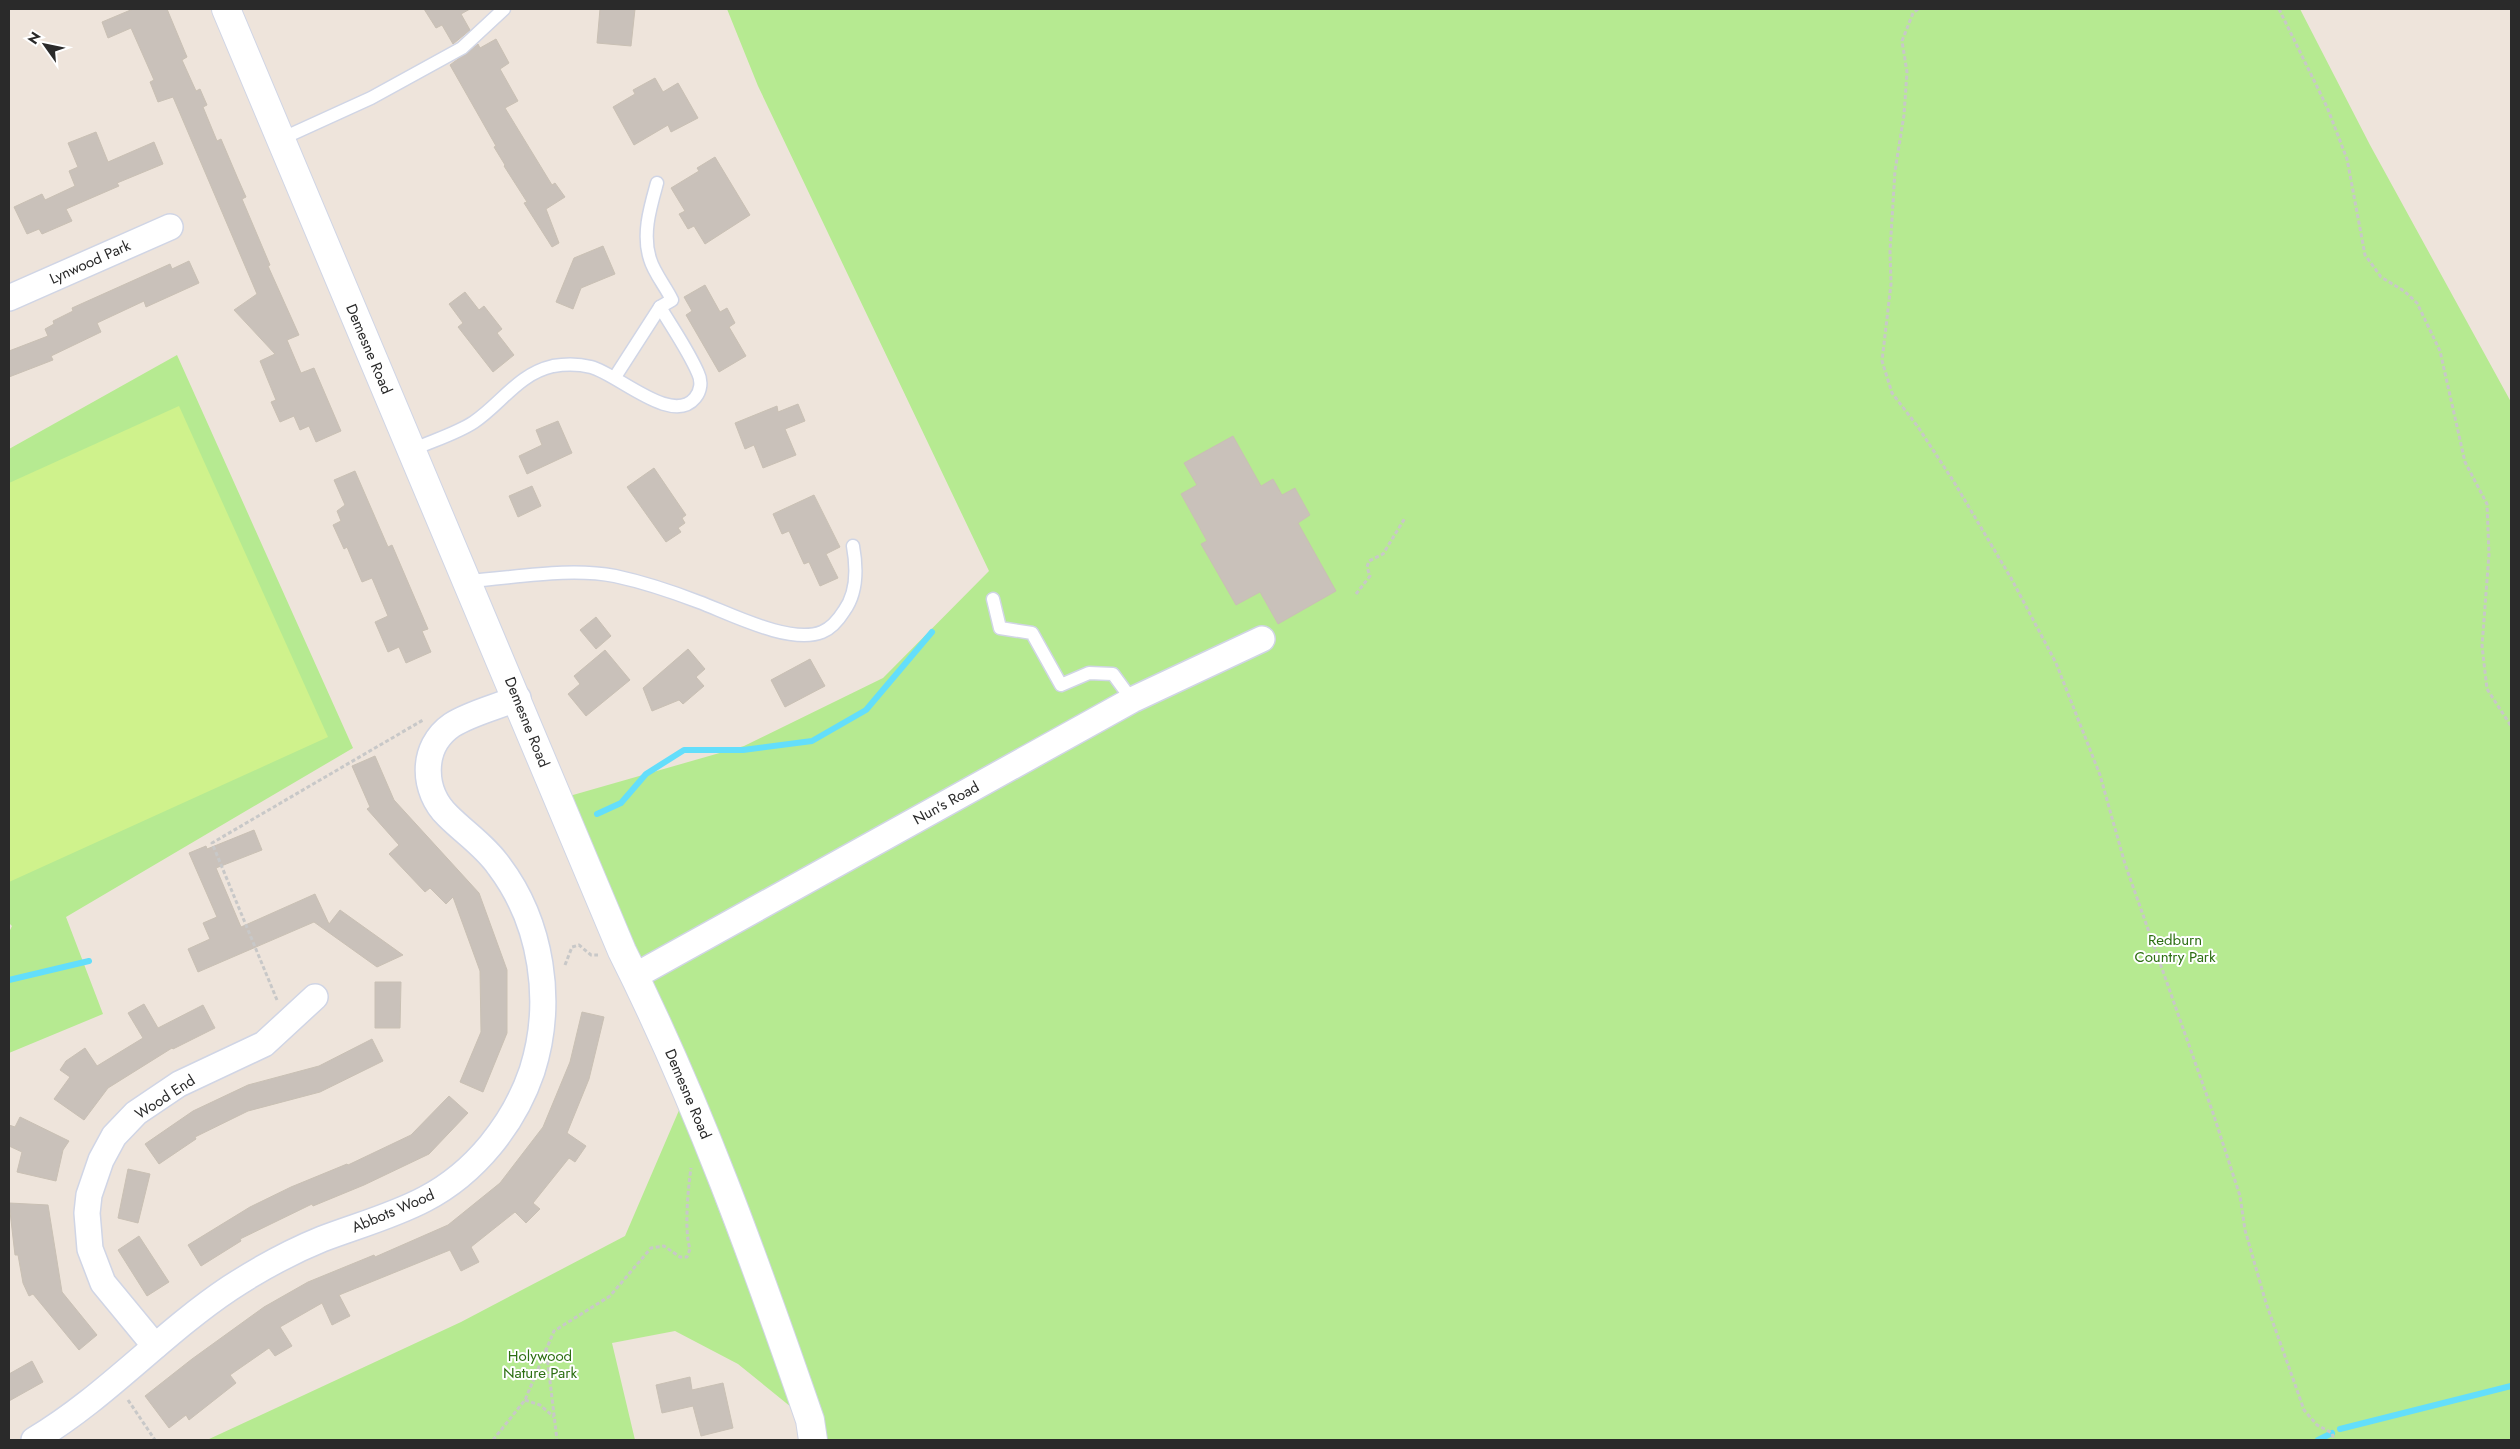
<svg xmlns="http://www.w3.org/2000/svg" width="2520" height="1449" viewBox="0 0 2520 1449" font-family="Jost,sans-serif">
<rect width="100%" height="100%" fill="#eee4db"/>
<g fill="#b6ea91">
<path d="M727 9H2300L2370 145 2511 402V1440H813L559 799 744 746 883 678 989 571 758 86Z"/>
<path d="M177 355 353 748 66 917 103 1014 9 1053V932L12 926 9 923V449Z"/>
<path d="M680 1108 790 1397 791 1407 738 1364 675 1331 612 1343 635 1440H207L461 1322 625 1236Z"/>
</g>
<path fill="#cff28c" d="M179 406 328 737 9 882V483Z"/>
<g fill="none" stroke-linecap="round" stroke-linejoin="round">
<g stroke="#63defb" stroke-width="6">
<path d="M597 814 621 803 646 774 684 750H743L812 741 866 710 932 632"/>
<path d="M9 980 89 961"/>
<path d="M2340 1429 2511 1386"/>
<path d="M2318 1440 2332 1433"/>
</g>
</g>
<g fill="#c9c1ba" stroke="#c9c0b4">
<path d="M133 9H167L187 57 182 60 196 91 200 89 207 105 203 107 217 141 221 139 238 179 246 197 242 199 270 265 268 266 299 335 287 340 301 373 314 368 341 431 316 442 309 426 300 430 294 416 280 422 271 402 276 400 260 361 275 354 234 310 257 294 173 97 158 102 150 82 154 80 131 28 108 38 102 22Z"/>
<path d="M424 9H470L461 14 470 30 453 44 442 25 436 28Z"/>
<path d="M600 9H635L631 46 597 43Z"/>
<path d="M496 39 509 63 500 69 518 101 505 108 552 185 555 183 565 197 546 209 559 243 552 247 524 203 527 202 504 166 505 165 494 147 496 146 450 65 478 44 480 48Z"/>
<path d="M655 78 663 92 678 83 698 118 671 132 668 125 634 145 613 107 635 94 633 90Z"/>
<path d="M96 132 108 162 154 142 163 164 117 183 119 186 66 209 72 221 42 234 39 229 27 234 14 207 42 194 45 200 75 186 69 171 78 167 68 143Z"/>
<path d="M715 157 750 215 705 244 694 226 688 229 679 214 685 211 671 188 699 171 697 168Z"/>
<path d="M603 246 615 274 581 288 573 309 556 302 574 258Z"/>
<path d="M189 261 199 283 146 307 144 301 97 323 101 332 51 356 53 360 9 377V351L48 336 45 329 54 324 53 321 73 311 72 308 170 264 172 269Z"/>
<path d="M705 285 720 312 727 308 735 323 729 327 746 356 719 372 686 315 692 311 684 297Z"/>
<path d="M465 292 479 310 484 306 502 329 497 333 514 355 493 372 458 327 463 323 449 304Z"/>
<path d="M798 404 805 421 785 429 796 455 763 468 754 445 745 449 735 423 777 406 778 412Z"/>
<path d="M558 421 572 453 527 474 519 456 542 445 536 430Z"/>
<path d="M1233 436 1261 486 1273 479 1282 495 1295 488 1310 515 1298 523 1336 591 1278 624 1260 592 1236 605 1201 544 1207 541 1181 494 1197 485 1184 463Z"/>
<path d="M654 468 686 515 682 518 685 523 678 528 681 532 666 542 627 487Z"/>
<path d="M355 471 388 547 392 545 428 629 422 631 431 652 406 663 399 647 388 652 375 622 388 616 372 578 362 582 347 547 344 549 333 525 341 521 337 511 345 505 334 480Z"/>
<path d="M532 486 541 506 518 517 509 496Z"/>
<path d="M814 495 840 547 826 554 838 578 820 586 809 562 804 564 789 531 782 534 773 514Z"/>
<path d="M596 617 611 636 596 649 580 630Z"/>
<path d="M688 649 705 669 696 677 704 686 683 704 679 700 652 711 643 688Z"/>
<path d="M605 650 630 680 586 716 568 694 580 684 574 676Z"/>
<path d="M810 659 825 686 785 707 771 680Z"/>
<path d="M375 756 394 800 479 893 507 970V1033L483 1092 460 1082 481 1032 480 971 453 897 446 904 430 888 425 892 389 854 399 845 367 809 370 807 352 766Z"/>
<path d="M254 830 262 850 216 868 241 927 315 894 329 924 340 910 403 955 377 967 314 922 198 972 188 949 210 939 203 923 217 917 189 853 206 846 207 849Z"/>
<path d="M375 982H401L400 1028H375Z"/>
<path d="M144 1004 158 1028 203 1005 215 1028 173 1049 172 1048 108 1088 84 1120 54 1099 70 1077 60 1070 66 1061 85 1048 97 1066 143 1038 128 1013Z"/>
<path d="M582 1012 604 1017 589 1079 567 1133 586 1146 575 1162 569 1158 533 1203 540 1209 526 1223 515 1212 471 1247 479 1262 461 1271 450 1250 339 1295 350 1316 332 1325 322 1303 280 1327 292 1346 275 1356 269 1348 230 1375 236 1383 189 1420 186 1415 169 1428 145 1396 192 1359 264 1307 308 1282 374 1255 375 1257 448 1225 500 1183 543 1127 570 1062Z"/>
<path d="M372 1039 383 1061 320 1092 248 1111 195 1137 196 1139 159 1164 145 1144 193 1111 248 1085 319 1066Z"/>
<path d="M449 1096 468 1113 429 1154 364 1185 313 1206 312 1204 240 1239 241 1241 201 1266 188 1245 250 1207 291 1187 347 1164 348 1165 411 1135Z"/>
<path d="M20 1117 69 1141 63 1150 56 1181 17 1172 22 1152 9 1146V1125L15 1127Z"/>
<path d="M128 1169 150 1174 138 1223 118 1218Z"/>
<path d="M9 1203 48 1205 62 1292 97 1335 79 1350 33 1294 29 1296 23 1283 18 1255H15Z"/>
<path d="M139 1236 169 1282 147 1296 118 1250Z"/>
<path d="M32 1361 43 1382 9 1401V1374Z"/>
<path d="M690 1377 692 1390 723 1383 733 1428 701 1436 693 1406 662 1413 656 1385Z"/>
</g>
<g fill="none" stroke-linecap="round" stroke-linejoin="round">
<g stroke="#d0d5e5" stroke-width="15">
<g id="lane">
<path d="M281 139 371 98 462 48 504 9"/>
<path d="M615 377 660 307 672 300C666 287 654 273 650 259 642 234 650 208 657 183"/>
<path d="M412 450C431 441 456 434 474 422 502 403 518 374 553 366 565 364 579 364 591 367 618 374 672 426 695 398 701 391 702 381 698 373 688 350 673 329 660 307"/>
<path d="M468 581C515 578 568 567 615 576 643 582 673 592 699 602 729 613 790 645 822 632 832 628 839 619 844 611 858 592 857 568 853 546"/>
<path d="M993 599 1000 628 1032 633 1061 685 1089 673 1113 674 1132 700"/>
</g>
</g>
<g stroke="#d0d5e5" stroke-width="28">
<g id="street">
<path d="M9 298 170 227"/>
<path d="M635 976 1132 700 1262 639"/>
<path d="M155 1346 103 1283 90 1249 87 1213 89 1195 101 1160 114 1136 136 1113 179 1084 264 1044 315 997"/>
<path d="M34 1440C105 1398 161 1334 230 1288 259 1269 290 1252 322 1239 356 1226 393 1216 425 1199 475 1173 514 1124 532 1071 554 1002 542 923 499 866 485 846 465 833 448 816 422 791 420 747 452 725 471 713 497 707 518 698"/>
</g>
</g>
<g stroke="#d0d5e5" stroke-width="30">
<path id="secondary" d="M226 9 622 951C698 1102 755 1261 810 1420L813 1440"/>
</g>
<g stroke="#c8c8c8" stroke-width="3" stroke-dasharray="4 2.5" stroke-linecap="butt">
<path d="M1918 9 1913 13 1902 41 1907 72 1904 115 1895 171 1890 251 1891 284 1882 361 1892 393 1918 427 1954 482 2011 578 2056 663 2100 775 2125 864 2213 1113 2240 1196 2245 1230 2266 1303 2297 1390 2304 1410 2317 1425 2332 1433 2334 1440"/>
<path d="M2279 9 2327 107 2347 159 2365 255 2381 277 2404 291 2417 303 2440 351 2465 462 2487 504 2489 554 2482 646 2487 689 2511 726"/>
<path d="M1356 594 1370 576 1367 567 1369 561 1383 554 1405 518"/>
<path d="M565 965 572 947 579 945 591 955H598"/>
<path d="M277 1000 212 843 423 720"/>
<path d="M546 1348 557 1440"/>
<path d="M128 1400 155 1440"/>
<path d="M525 1400 540 1405 554 1417"/>
<path d="M493 1440 525 1400 554 1331 610 1296 651 1248 664 1246 680 1257H687L690 1249C684 1231 688 1188 691 1168"/>
</g>
<use href="#lane" stroke="#fff" stroke-width="12"/>
<use href="#street" stroke="#fff" stroke-width="25"/>
<use href="#secondary" stroke="#fff" stroke-width="28"/>
</g>
<g text-anchor="middle" stroke-width="4" stroke-linejoin="round" paint-order="stroke">
<g font-size="15" fill="#2a2a2a" stroke="#fff">
<text transform="translate(90 262) rotate(-24)" y="5">Lynwood Park</text>
<text transform="translate(369 349) rotate(67)" y="5">Demesne Road</text>
<text transform="translate(527 722) rotate(68)" y="5">Demesne Road</text>
<text transform="translate(946 803) rotate(-29)" y="5">Nun's Road</text>
<text transform="translate(688 1094) rotate(67)" y="5">Demesne Road</text>
<text transform="translate(165 1097) rotate(-33)" y="5">Wood End</text>
<text transform="translate(393 1211) rotate(-23)" y="5">Abbots Wood</text>
</g>
<g font-size="15" fill="#2d6f13" stroke="#fff">
<text x="2175" y="945">Redburn<tspan x="2175" dy="17">Country Park</tspan></text>
<text x="540" y="1361">Holywood<tspan x="540" dy="17">Nature Park</tspan></text>
</g>
</g>
<rect width="2520" height="1449" fill="none" stroke="#2a2a2a" stroke-width="20"/>
<g transform="translate(45 45) rotate(303)" stroke="#ffffff" stroke-width="4" paint-order="stroke">
<path d="M0-4L9 19L0 12L-9 19Z" fill="#2a2a2a"/>
<text y="-8" font-size="14" font-weight="bold" text-anchor="middle" fill="#2a2a2a">N</text>
</g>
</svg>
